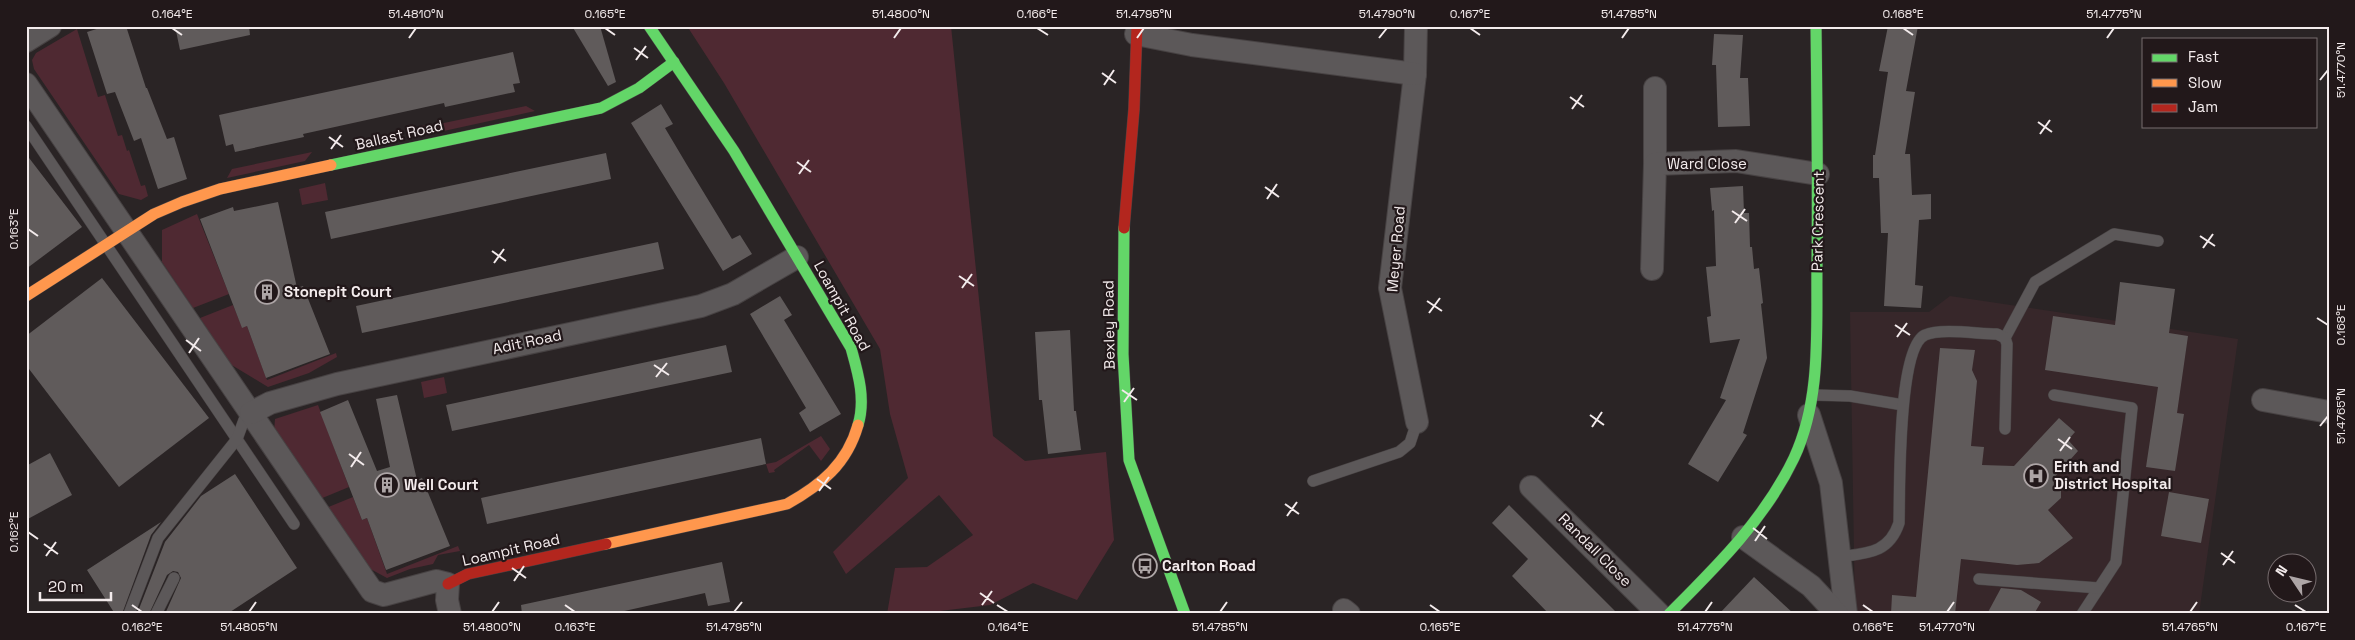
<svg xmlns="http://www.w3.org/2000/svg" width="2355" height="640" viewBox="0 0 2355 640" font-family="'Space Grotesk',sans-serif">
<rect width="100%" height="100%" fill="#2a2425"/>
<path fill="#37272a" d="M1950 296 2238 339 2199 614H1855L1850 312H1929Z"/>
<g fill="#4f2932">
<path d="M687 26H951L993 436 1025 461 1106 452 1114 540 1077 600 1033 583 990 605 915 614H887L895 568 927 567 973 535 939 495 846 574 833 552 908 478 890 414 880 349 724 83Z"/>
<path d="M77 29 98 97 105 95 118 136 122 135 127 151 129 150 141 186 145 185 148 196 141 200 119 194 34 69 32 60 36 53Z"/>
<path d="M526 106 535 111 430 134 420 126 439 124Z"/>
<path d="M312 152 305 161 227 178 232 169Z"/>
<path d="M325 183 328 200 302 205 299 189Z"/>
<path d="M197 214 229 294 193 308 162 262V230Z"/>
<path d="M233 305 242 327 247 326 267 380 336 353 337 357 309 373 268 387 230 364 200 318Z"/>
<path d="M444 377 447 393 424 398 421 382Z"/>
<path d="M318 405 349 487 320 499 274 432 275 419Z"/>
<path d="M821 436 830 449 821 461 809 445 774 470 775 472 769 473 766 464 776 462Z"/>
<path d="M353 497 362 520 367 518 387 574 458 546 460 551 438 555 433 564 410 569 387 578 365 566 326 508Z"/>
</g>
<g fill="#605b5b">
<path d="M106 26H126L146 88H147L167 139 174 137 187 179 158 189 141 138 134 141 115 92 107 94 87 32Z"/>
<path d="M175 26H249L250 35 180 50Z"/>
<path d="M572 26H600L616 82 608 86Z"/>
<path d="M1888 26H1918L1906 91 1915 92 1905 154H1910L1912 195 1931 194V219L1919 220 1915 285 1923 286 1921 308 1884 306 1888 233H1881L1879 178H1873V155H1875L1888 72 1879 71Z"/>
<path d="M1714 34 1743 35 1740 78H1748L1750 126 1718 127 1716 65H1712Z"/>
<path d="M513 52 520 83 513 84 515 92 445 107 444 103 303 134 304 137 235 152 233 144 226 146 219 115Z"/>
<path d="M661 104 673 124 665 128 687 165 732 239 740 235 752 254 723 271 631 123Z"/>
<path d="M606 153 611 179 331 239 325 212Z"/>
<path d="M26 154 82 227 26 269Z"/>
<path d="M1743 186 1744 213H1749L1750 247H1752L1754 269 1759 268 1763 303 1761 304 1767 358 1743 433 1747 435 1718 482 1688 464 1726 400 1720 398 1740 339 1710 343 1707 317 1711 316 1706 267 1716 266 1714 210 1712 211 1710 188Z"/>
<path d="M278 202 297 288 303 286 330 354 266 378 247 326 242 328 200 219 233 207 234 211Z"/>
<path d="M658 242 664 269 362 333 356 306Z"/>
<path d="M102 278 209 418 119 487 26 365V336Z"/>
<path d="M2120 282 2175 289 2169 333 2188 336 2177 413 2184 414 2175 471 2146 467 2158 387 2045 370 2053 316 2115 325Z"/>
<path d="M780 296 792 315 784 320 841 414 810 432 799 413 806 408 750 314Z"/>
<path d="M1070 330 1074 411H1076L1081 450 1048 454 1042 400H1039L1035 332Z"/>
<path d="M726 345 732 372 452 431 446 405Z"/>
<path d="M1940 348 1975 350 1972 370 1977 381 1971 446 1984 447 1982 465 2014 466 2059 418 2075 432 2068 440 2078 451 2053 479 2061 488V498L2048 510 2073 538 2039 563 2017 565 1961 559 1955 614H1891L1892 595 1916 597Z"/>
<path d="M397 395 417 480 422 478 450 546 386 570 367 518 362 520 320 412 348 400 377 471 390 467 376 399Z"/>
<path d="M761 438 766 464 487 524 481 498Z"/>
<path d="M50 453 72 495 26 520V466Z"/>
<path d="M235 474 297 568 227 614H165L181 578 178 572 173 571 167 575 149 614H137L165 542 201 496Z"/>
<path d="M2169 492 2209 499 2201 543 2161 536Z"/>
<path d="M1509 505 1618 614H1549L1512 576 1528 559 1492 523Z"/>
<path d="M161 522 151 535 122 614H115L87 570Z"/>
<path d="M722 562 730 602 708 606 705 593 611 614H522L521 605Z"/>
<path d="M1754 577 1794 614H1719Z"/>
<path d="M2001 588 2021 590 2041 602 2034 614H1987Z"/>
</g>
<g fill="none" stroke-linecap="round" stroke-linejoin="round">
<g stroke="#474243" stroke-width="12">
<g id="lane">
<path d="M26 126 294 524"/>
<path d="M2005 338 2035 282 2114 234 2158 241"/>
<path d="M1814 395 1850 396 1903 405"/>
<path d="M2054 395 2132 408 2116 562 2082 614"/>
<path d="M1313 481 1399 452 1410 443 1417 422"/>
<path d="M1839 557C1868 553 1889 553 1899 523 1900 492 1897 348 1925 335 1942 328 1978 334 1997 334L2005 338 2007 344 2005 429"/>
<path d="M1979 579 2099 588"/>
<path d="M129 614 158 538 237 439 244 420 251 413"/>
<path d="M156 614 174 578"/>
</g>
</g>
<g stroke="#474243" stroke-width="24">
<g id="street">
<path d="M1416 26 1415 74 1390 288 1417 422"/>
<path d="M1136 34 1192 45 1415 74"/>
<path d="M26 41 50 26"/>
<path d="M26 84 372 591 384 595 436 581 448 584 447 600 450 614"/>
<path d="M1655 164V88"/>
<path d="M1652 269 1655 164 1736 161 1818 174"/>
<path d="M2263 400 2329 412"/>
<path d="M251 413 270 403 337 384 701 306 733 294 797 257"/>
<path d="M1809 415 1831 483 1846 614"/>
<path d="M1531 487 1659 614"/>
<path d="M1743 537 1811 586 1837 614"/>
<path d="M1344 610 1349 614"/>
</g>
</g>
<g stroke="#474243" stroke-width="12">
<g id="fast">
<path d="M649 26 734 151 851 348C858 373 866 399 858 425"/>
<path d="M331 165 601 108 639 88 674 62"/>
<path d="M1124 228 1123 354 1129 460 1185 614"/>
<path d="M1669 614C1716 567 1765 519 1794 458 1822 398 1816 329 1817 264 1818 185 1817 105 1816 26"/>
</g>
</g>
<g stroke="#474243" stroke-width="12">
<g id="slow">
<path d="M26 296 154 214 182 202 220 189 331 165"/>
<path d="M606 544 787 504C821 485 847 464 858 425"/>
</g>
</g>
<g stroke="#474243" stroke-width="12">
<g id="jam">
<path d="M1124 228 1134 109 1137 26"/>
<path d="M448 584 468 574 606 544"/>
</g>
</g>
<use href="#lane" stroke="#5c5859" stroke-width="11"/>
<use href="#street" stroke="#5c5859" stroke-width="22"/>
<use href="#fast" stroke="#63d668" stroke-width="11"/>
<use href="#slow" stroke="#ff974d" stroke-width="11"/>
<use href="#jam" stroke="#b3261e" stroke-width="11"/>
</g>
<path fill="none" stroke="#f3ebec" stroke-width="2" d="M172 28 182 35M605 28 615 35M1037 28 1048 35M1470 28 1480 35M1903 28 1913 35M409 38 416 28M894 38 901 28M1137 38 1144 28M1379 38 1387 28M1622 38 1629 28M2107 38 2114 28M634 48 648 58M636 60 646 46M1102 73 1116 83M2320 80 2328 70M1104 85 1114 70M1570 97 1584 107M1572 109 1582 95M2038 122 2052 132M2040 134 2050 120M329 137 343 147M331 149 341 135M797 162 811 172M799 174 809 160M1265 187 1279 197M1267 199 1277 184M1732 211 1747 221M1735 223 1745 209M28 229 38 236M2200 236 2215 246M2203 248 2213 234M492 251 506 261M494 263 504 249M959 276 974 286M962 288 972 274M1427 301 1442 311M1429 313 1440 298M2317 318 2328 325M1895 325 1910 335M1897 337 1907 323M186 340 201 351M189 353 199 338M654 365 669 375M656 377 667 363M1122 390 1137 400M1124 402 1134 388M1590 415 1604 425M2320 426 2328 416M1592 427 1602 412M2058 439 2072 449M2060 451 2070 437M349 454 364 465M351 467 361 452M817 479 831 489M819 491 829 477M1285 504 1299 514M1287 516 1297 502M1753 528 1767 539M28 532 38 539M1755 541 1765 526M44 544 58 554M2221 553 2235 563M46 556 56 542M2223 565 2233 551M512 568 526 578M514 581 524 566M980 593 994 603M132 605 142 612M565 605 575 612M982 605 992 591M997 605 1008 612M1430 605 1440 612M1863 605 1873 612M2295 605 2306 612M249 612 256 602M492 612 499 602M734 612 742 602M1220 612 1227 602M1705 612 1712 602M1947 612 1954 602M2190 612 2197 602"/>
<defs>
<g id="building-ring" transform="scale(1.25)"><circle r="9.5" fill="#22181a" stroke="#ada5a6" stroke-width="1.5"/><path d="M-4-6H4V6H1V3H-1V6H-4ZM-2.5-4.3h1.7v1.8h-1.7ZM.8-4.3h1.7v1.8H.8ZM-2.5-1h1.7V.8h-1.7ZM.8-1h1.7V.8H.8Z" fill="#ada5a6"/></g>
<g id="hospital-ring" transform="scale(1.25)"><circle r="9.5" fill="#22181a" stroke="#ada5a6" stroke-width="1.5"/><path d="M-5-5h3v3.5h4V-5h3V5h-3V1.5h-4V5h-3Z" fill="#ada5a6"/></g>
<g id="bus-ring" transform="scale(1.25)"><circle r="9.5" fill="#22181a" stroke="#ada5a6" stroke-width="1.5"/><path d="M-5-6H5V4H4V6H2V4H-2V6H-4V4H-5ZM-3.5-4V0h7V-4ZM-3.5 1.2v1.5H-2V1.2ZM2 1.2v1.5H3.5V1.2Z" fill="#ada5a6"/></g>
</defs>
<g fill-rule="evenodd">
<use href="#building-ring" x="267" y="292"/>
<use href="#hospital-ring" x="2036" y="476"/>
<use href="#building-ring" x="387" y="485"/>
<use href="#bus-ring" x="1145" y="566"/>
</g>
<g text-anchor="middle" stroke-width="4.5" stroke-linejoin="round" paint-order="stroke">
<g font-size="15" fill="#f3ebec" stroke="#22181a">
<text transform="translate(399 135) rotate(-13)" y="5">Ballast Road</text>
<text x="1707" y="169">Ward Close</text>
<text transform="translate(1818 221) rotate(-89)" y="5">Park Crescent</text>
<text transform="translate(1396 249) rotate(-85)" y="5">Meyer Road</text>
<text transform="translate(842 306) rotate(61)" y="5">Loampit Road</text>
<text transform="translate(1109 325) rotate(-91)" y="5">Bexley Road</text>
<text transform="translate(527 342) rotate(-12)" y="5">Adit Road</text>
<text transform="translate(511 550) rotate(-13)" y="5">Loampit Road</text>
<text transform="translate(1595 550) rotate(45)" y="5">Randall Close</text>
</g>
<g font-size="15" font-weight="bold" fill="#f3ebec" stroke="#22181a" text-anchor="start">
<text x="284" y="297">Stonepit Court</text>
<text x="2054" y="472">Erith and<tspan x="2054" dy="17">District Hospital</tspan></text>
<text x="404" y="490">Well Court</text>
<text x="1162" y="571">Carlton Road</text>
</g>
</g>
<rect width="2355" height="640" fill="none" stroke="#22181a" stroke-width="55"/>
<rect x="2142" y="38" width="175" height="90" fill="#22181a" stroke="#766c6e"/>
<rect x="2152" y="54" width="25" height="8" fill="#63d668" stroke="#766c6e"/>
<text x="2188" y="62" font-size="15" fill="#f3ebec">Fast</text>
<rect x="2152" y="79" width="25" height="8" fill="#ff974d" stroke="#766c6e"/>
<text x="2188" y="88" font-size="15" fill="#f3ebec">Slow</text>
<rect x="2152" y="104" width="25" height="8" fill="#b3261e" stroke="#766c6e"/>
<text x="2188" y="112" font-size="15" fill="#f3ebec">Jam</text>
<g transform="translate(2292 578) rotate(305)"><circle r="24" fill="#22181a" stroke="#766c6e"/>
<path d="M0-4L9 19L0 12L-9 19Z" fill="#ada5a6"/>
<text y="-8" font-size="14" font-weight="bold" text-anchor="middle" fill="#f3ebec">N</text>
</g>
<path d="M40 592v8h71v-8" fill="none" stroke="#f3ebec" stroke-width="2.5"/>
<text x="48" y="592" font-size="15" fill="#f3ebec" stroke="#22181a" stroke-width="4" paint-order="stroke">20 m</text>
<rect x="28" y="28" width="2300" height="584" fill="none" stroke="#f3ebec" stroke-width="2"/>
<g font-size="12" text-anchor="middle" fill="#f3ebec">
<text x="172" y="18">0.164°E</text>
<text x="416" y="18">51.4810°N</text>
<text x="605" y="18">0.165°E</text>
<text x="901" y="18">51.4800°N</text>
<text x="1037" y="18">0.166°E</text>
<text x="1144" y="18">51.4795°N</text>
<text x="1387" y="18">51.4790°N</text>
<text x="1470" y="18">0.167°E</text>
<text x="1629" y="18">51.4785°N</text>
<text x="1903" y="18">0.168°E</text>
<text x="2114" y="18">51.4775°N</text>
<text transform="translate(2341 70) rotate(-90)" y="4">51.4770°N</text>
<text transform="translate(14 229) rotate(-90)" y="4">0.163°E</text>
<text transform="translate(2341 325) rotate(-90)" y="4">0.168°E</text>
<text transform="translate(2341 416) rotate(-90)" y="4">51.4765°N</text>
<text transform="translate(14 532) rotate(-90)" y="4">0.162°E</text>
<text x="142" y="631">0.162°E</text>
<text x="249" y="631">51.4805°N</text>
<text x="492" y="631">51.4800°N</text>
<text x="575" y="631">0.163°E</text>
<text x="734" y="631">51.4795°N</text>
<text x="1008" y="631">0.164°E</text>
<text x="1220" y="631">51.4785°N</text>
<text x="1440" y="631">0.165°E</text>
<text x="1705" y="631">51.4775°N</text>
<text x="1873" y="631">0.166°E</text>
<text x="1947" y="631">51.4770°N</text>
<text x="2190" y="631">51.4765°N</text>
<text x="2306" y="631">0.167°E</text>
</g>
</svg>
